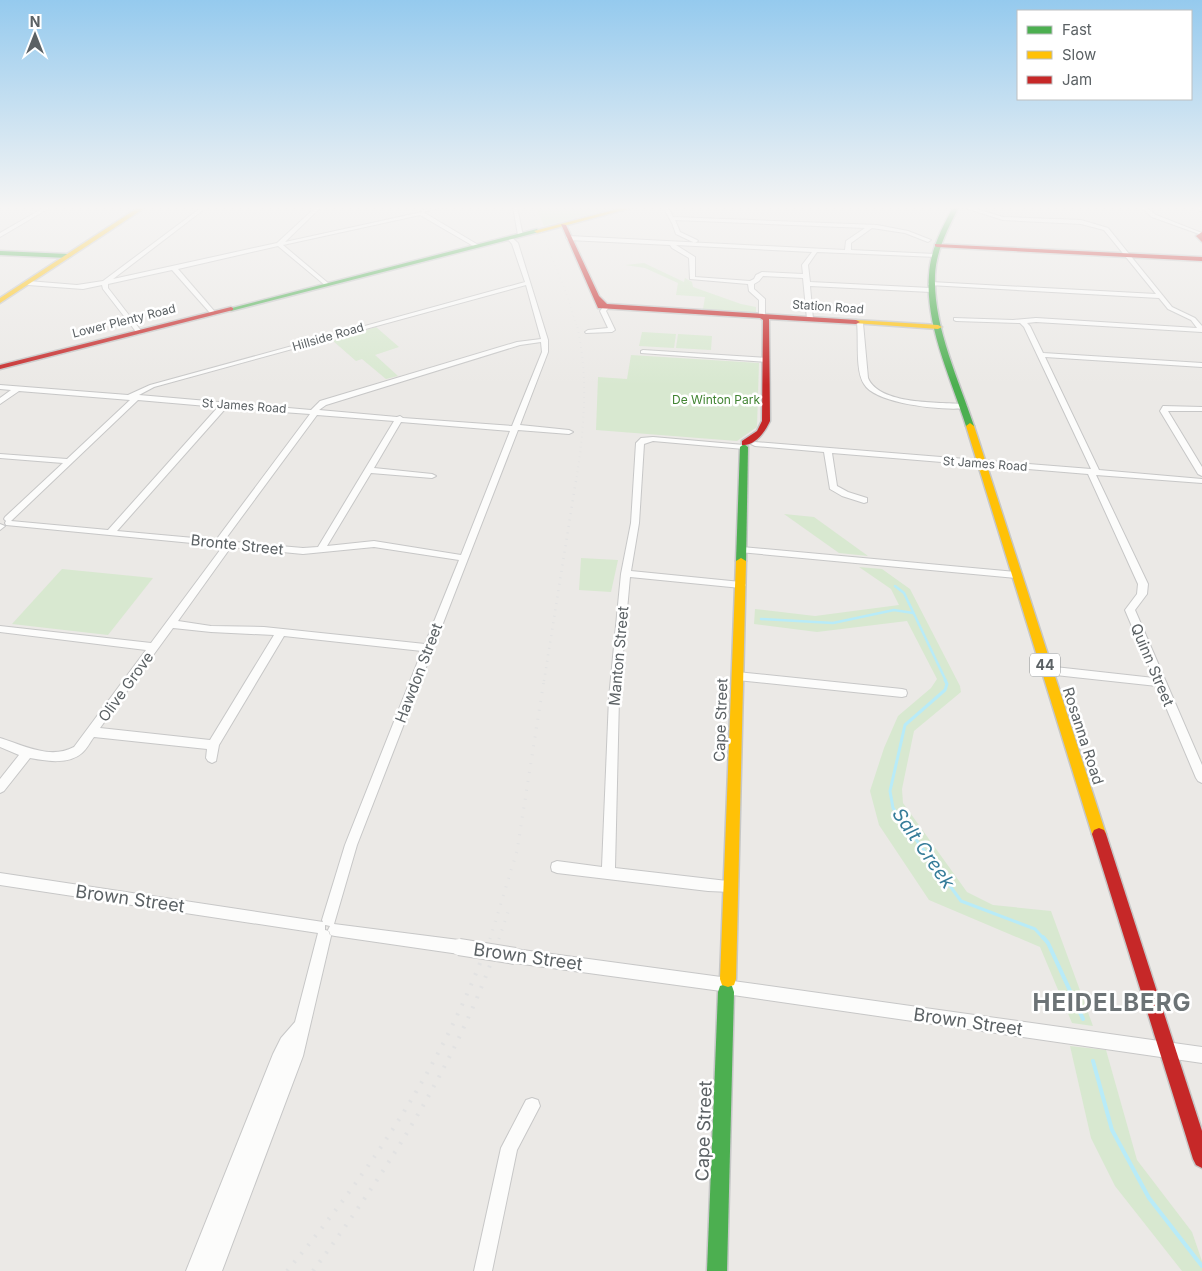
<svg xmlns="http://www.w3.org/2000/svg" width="1202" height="1271" viewBox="0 0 1202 1271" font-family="Inter,sans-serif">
<rect width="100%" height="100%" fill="#ebe9e6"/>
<g fill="#d8e8d0">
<path d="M536 207H620L544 226Z"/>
<path d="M644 263 684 282 685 278 692 282 693 287 741 304 756 307V313L703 309 705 297 676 295 678 283 645 268 625 265Z"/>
<path d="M376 327 399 347 375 355 398 376 386 379 362 359 356 361 332 340Z"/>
<path d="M642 332 676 334 674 348 639 346Z"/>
<path d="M678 334 712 336 711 350 676 348Z"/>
<path d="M631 355 759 363 757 427 737 441 596 430 598 377 627 379Z"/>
<path d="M784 514 814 517 868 556 839 553Z"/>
<path d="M581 558 618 560 611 592 579 590Z"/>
<path d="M859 567 882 569 910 589 960 686 961 692 914 731 902 789 903 803 967 892 993 905 1051 911 1093 1026 1072 1023 1040 947 929 900 879 825 870 791 884 748 898 716 931 688 937 679 907 621 817 632 754 624 755 609 815 616 899 605 891 589Z"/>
<path d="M62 569 153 578 108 635 12 624Z"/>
<path d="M1070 1046 1106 1050 1137 1160 1192 1232 1202 1261V1271H1182L1115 1186 1091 1138Z"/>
</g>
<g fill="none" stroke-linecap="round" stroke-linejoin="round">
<path stroke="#b8ebf8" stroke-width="1" d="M585 211 591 207"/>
<g stroke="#b8ebf8" stroke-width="2.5">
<path d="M895 586 904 593 946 681"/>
<path d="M761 619 833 623 894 610 913 613"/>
</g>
<path stroke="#b8ebf8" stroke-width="3" d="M945 680 947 684 945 690 905 725 890 791 893 808 961 901 1035 929 1044 939"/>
<g stroke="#b8ebf8" stroke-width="4">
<path d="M1043 937 1048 943 1083 1019"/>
<path d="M1093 1061 1112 1130 1149 1198 1202 1266"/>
</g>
<g stroke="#c7c7c7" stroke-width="2">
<g id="street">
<path d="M45 207H51L0 237V233Z"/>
<path d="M202 207H207L113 279 277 243 316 207H321L285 242 422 212V210L444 207 423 212 480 246 475 247 420 215 283 245 328 283 329 284 326 286 278 246 178 269 215 312 216 313 213 315 211 314 172 270 108 284V288L142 332 139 334 137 333 103 289 102 285 83 289 28 285 25 283 28 281 77 285 103 281Z"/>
<path d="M513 207H517L523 236 518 235Z"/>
<path d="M663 207H668L673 217 877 225 908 231 931 240 928 242 905 233 872 228 851 243V250L935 254 937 255V257L817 252 808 265 810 282 931 288 934 290 931 292 810 286 813 319 810 321 807 319 803 278 763 276 759 281 754 284V289L765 299V316L762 318 759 316V300L749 291 748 284 690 279 689 258 672 248 670 245 569 240 566 238 569 236 845 250 846 241 865 228 675 220 680 232 697 240 698 241 695 243 676 234 672 223ZM676 245 812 252 802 265 803 274 762 272 756 275 754 279 750 281 695 277V257Z"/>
<path d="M962 207H970L1003 217 1081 220 1108 228 1172 307 1195 318 1202 326V332L1036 322 1027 323 1030 326 1043 353 1202 363V367L1045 357 1099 470 1202 479V483L1096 475 1148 584 1147 594 1135 610 1202 765V783L1198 781 1196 778 1157 686 1046 674 1042 673 1041 670 1042 667 1046 666 1154 678 1125 610 1137 594 1138 584 1088 474 832 453 837 486 848 492 867 498V502L864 503 842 496 830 489 824 452 755 446 751 444 755 442 1091 469 1024 327 1020 323 956 321 954 320V318L1013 320 1036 318 1197 328 1191 320 1168 309 1159 298 929 285 928 284 931 282 1156 294 1104 230 1081 224 1003 220Z"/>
<path d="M1141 207H1146L1156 215 1202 233V235L1152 217Z"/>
<path d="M1198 207H1202V211H1200Z"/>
<path d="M510 236 518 243 548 340V352L520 425 569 430 573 432 569 434 518 430 357 845 334 924 459 940 464 942 466 947 464 952 459 954 335 936 330 935 328 930 330 926 325 925V930L329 931 331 936 303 1056 222 1271H204L288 1056 204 1271H186L273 1054 281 1038 295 1022 318 933 0 885V873L323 922 322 920 345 845 422 651 284 636 219 745 216 761 212 763 208 761 206 758 207 749 94 737C90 742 87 749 82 753 68 765 46 761 30 758L4 791 0 793V779L19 755 0 747V738C23 745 50 760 74 747L146 650 0 632V626L151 643 223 546 6 525 5 523 6 521 4 519 5 517 63 463 0 458V454L67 459 130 400 19 391 0 404V398L11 390 0 389V385L128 395 150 385 525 282 512 244 507 238ZM526 285 541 339 517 342 320 401 311 410 139 395 154 387ZM541 342 542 352 512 426 403 418 400 416 397 417 319 410 326 405 520 345ZM138 400 218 407 108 530 11 521ZM226 408 310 414 216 540 117 531ZM317 415 394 421 318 547 303 548 224 541ZM401 422 510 431 461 555 374 541 327 546 371 473 432 478 436 476 432 474 374 468ZM231 547 303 554 374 547 459 560 425 644 264 627 211 626 178 621ZM173 628 211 632 274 635 210 740 100 728Z"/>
<path d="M605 305 610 306 606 311 615 330 612 332 586 333 585 332 588 330 608 328 600 311Z"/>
<path d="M860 321 863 323 868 378C879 405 939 402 963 404L967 406 966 408C944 411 875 404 864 384 855 370 859 340 857 323Z"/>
<path d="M643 350 766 358 769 360 766 362 641 353V351Z"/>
<path d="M1163 406 1202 407V411H1168L1202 467V476L1198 474 1160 411Z"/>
<path d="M653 437 744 445 748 447 744 449 653 441 644 444 639 523 631 571 741 582 746 585 741 588 630 577 619 698 615 868 736 882 737 886 736 890 731 892 708 891 557 873 552 871 551 867 552 863 557 861 602 867 609 698 621 574 631 523 636 443 641 438Z"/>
<path d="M0 524 5 526 0 530Z"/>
<path d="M742 547 1016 572 1021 575 1016 578 739 552 738 550Z"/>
<path d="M737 672 902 689 906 690 907 693 906 696 902 697 737 680 733 679 732 676 733 673Z"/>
<path d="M515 949 721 977 726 979 728 983 733 981 1202 1047V1063L733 995 728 993 726 989 721 991 515 963 510 961 508 956 510 951Z"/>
<path d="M532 1098 538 1100 540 1106 517 1150 492 1271H474L501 1148 526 1100Z"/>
</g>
</g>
<g stroke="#c6c7c7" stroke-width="3">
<g id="fast">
<path d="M953 207H959C948 228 936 251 935 275 933 326 958 378 974 426L970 429 966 426C951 378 925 326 929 275 930 251 942 228 953 207Z"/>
<path d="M537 229 539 232 231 311 228 309Z"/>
<path d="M0 251 68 254 71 256 68 258 0 255Z"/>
<path d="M744 444 748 447 746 561 741 564 736 561 740 447Z"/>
<path d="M726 984 732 986 734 992 727 1271H707L718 992 720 986Z"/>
</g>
</g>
<g stroke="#c6c7c7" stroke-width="3">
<g id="slow">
<path d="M139 207H146L0 303V298Z"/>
<path d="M625 207H635L537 233 534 231Z"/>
<path d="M856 320 938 325 942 327 938 329 854 323V321Z"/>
<path d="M970 423 974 426 1106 834 1104 838 1099 840 1094 838 1092 834 966 426Z"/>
<path d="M741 558 746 561 736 979 734 985 728 987 722 985 720 979 736 561Z"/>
</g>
</g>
<g stroke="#c6c7c7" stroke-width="3">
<g id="jam">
<path d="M561 224 566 225 599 296 607 304 856 320 860 322 856 324 769 319 770 421C765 432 755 446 742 445V441L757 431 762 421 763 320 760 318 598 308Z"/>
<path d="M1202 232V242L1196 236Z"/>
<path d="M935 244 1202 257V261L937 247 935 246Z"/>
<path d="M231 307 233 308V310L0 369V365Z"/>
<path d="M1099 828 1104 830 1106 834 1202 1131V1168L1196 1165 1193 1159 1092 834 1094 830Z"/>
</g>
</g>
<use href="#street" fill="#fcfcfb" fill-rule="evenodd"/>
<use href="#fast" fill="#4caf50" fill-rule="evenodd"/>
<use href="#slow" fill="#ffc107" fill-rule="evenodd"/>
<use href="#jam" fill="#c62828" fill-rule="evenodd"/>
<path stroke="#e2e2e2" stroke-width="1" stroke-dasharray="0.5 4" stroke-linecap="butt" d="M531 207 566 292 577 327"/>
<path stroke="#e2e2e2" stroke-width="2" stroke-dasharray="0.5 4.5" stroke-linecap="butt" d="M576 482C584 429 589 378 577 326"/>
<path stroke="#e2e2e2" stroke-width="2.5" stroke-dasharray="1 5.5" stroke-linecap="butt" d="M544 681 576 480"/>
<g stroke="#e2e2e2" stroke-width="3" stroke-dasharray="1 8" stroke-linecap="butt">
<path d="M490 939 517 851 544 680"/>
<path d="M499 939 510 906"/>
</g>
<g stroke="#e2e2e2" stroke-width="4" stroke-dasharray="2 9" stroke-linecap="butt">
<path d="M287 1271C371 1170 445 1062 490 937"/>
<path d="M313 1271C389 1168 459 1060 500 937"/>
</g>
<g stroke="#c7c7c7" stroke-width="18" stroke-linecap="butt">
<path id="street-bridge" d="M459 947 515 956"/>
</g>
<use href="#street-bridge" stroke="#fcfcfb" stroke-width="16"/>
</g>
<linearGradient id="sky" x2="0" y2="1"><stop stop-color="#95caee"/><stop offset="0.54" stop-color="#f6f5f4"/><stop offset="1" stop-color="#f6f5f4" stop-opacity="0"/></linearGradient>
<rect width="1202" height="385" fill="url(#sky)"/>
<g text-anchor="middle" stroke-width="5" stroke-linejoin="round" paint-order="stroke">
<g font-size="12" fill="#5b6164" stroke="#fff">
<text transform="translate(828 307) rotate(4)" y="4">Station Road</text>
<text transform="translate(124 321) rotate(-14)" y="4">Lower Plenty Road</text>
<text transform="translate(328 337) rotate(-16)" y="4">Hillside Road</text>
<text transform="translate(244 406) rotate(4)" y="4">St James Road</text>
<text transform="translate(985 464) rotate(4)" y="4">St James Road</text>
</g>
<g font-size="12" fill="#418432" stroke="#fff">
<text x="716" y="404">De Winton Park</text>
</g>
<rect fill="#fff" stroke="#8c9092" stroke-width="1" x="1030" y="653.5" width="30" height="23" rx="4"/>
<g font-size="14" font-weight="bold" fill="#5b6164">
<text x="1045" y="670">44</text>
</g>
<g font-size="15" fill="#5b6164" stroke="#fff">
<text transform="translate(237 545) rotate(6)" y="5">Bronte Street</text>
<text transform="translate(619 656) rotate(-85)" y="5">Manton Street</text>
<text transform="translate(1152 665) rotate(67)" y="5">Quinn Street</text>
<text transform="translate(419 673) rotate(-69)" y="5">Hawdon Street</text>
<text transform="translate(126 687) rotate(-54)" y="5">Olive Grove</text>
<text transform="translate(721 720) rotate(-88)" y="5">Cape Street</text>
<text transform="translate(1083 736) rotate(72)" y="5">Rosanna Road</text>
</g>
<g font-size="18" fill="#5b6164" stroke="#fff">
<text transform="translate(130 899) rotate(8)" y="6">Brown Street</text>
<text transform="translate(528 957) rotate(8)" y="6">Brown Street</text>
<text transform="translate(968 1022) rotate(8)" y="6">Brown Street</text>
<text transform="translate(704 1131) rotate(-88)" y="6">Cape Street</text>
</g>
<g font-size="19" font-style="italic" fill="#357c99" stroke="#fff">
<text transform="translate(924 848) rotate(55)" y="7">Salt Creek</text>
</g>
<g font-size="24" font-weight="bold" letter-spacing="1" fill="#6c7376" stroke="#fff">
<text x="1112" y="1011">HEIDELBERG</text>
</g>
</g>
<rect x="1017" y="10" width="175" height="90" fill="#ffffff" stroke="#bdc0c1"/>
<rect x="1027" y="26" width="25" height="8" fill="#4caf50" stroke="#bdc0c1"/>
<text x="1062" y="35" font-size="15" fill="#5b6164">Fast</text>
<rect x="1027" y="51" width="25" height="8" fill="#ffc107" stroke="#bdc0c1"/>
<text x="1062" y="60" font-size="15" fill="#5b6164">Slow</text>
<rect x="1027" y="76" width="25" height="8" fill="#c62828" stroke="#bdc0c1"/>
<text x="1062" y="85" font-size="15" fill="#5b6164">Jam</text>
<g transform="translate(35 35)" stroke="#ffffff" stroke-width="4" paint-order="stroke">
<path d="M0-4L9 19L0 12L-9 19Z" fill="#5b6164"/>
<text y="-8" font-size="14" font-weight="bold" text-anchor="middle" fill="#5b6164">N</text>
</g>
</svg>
